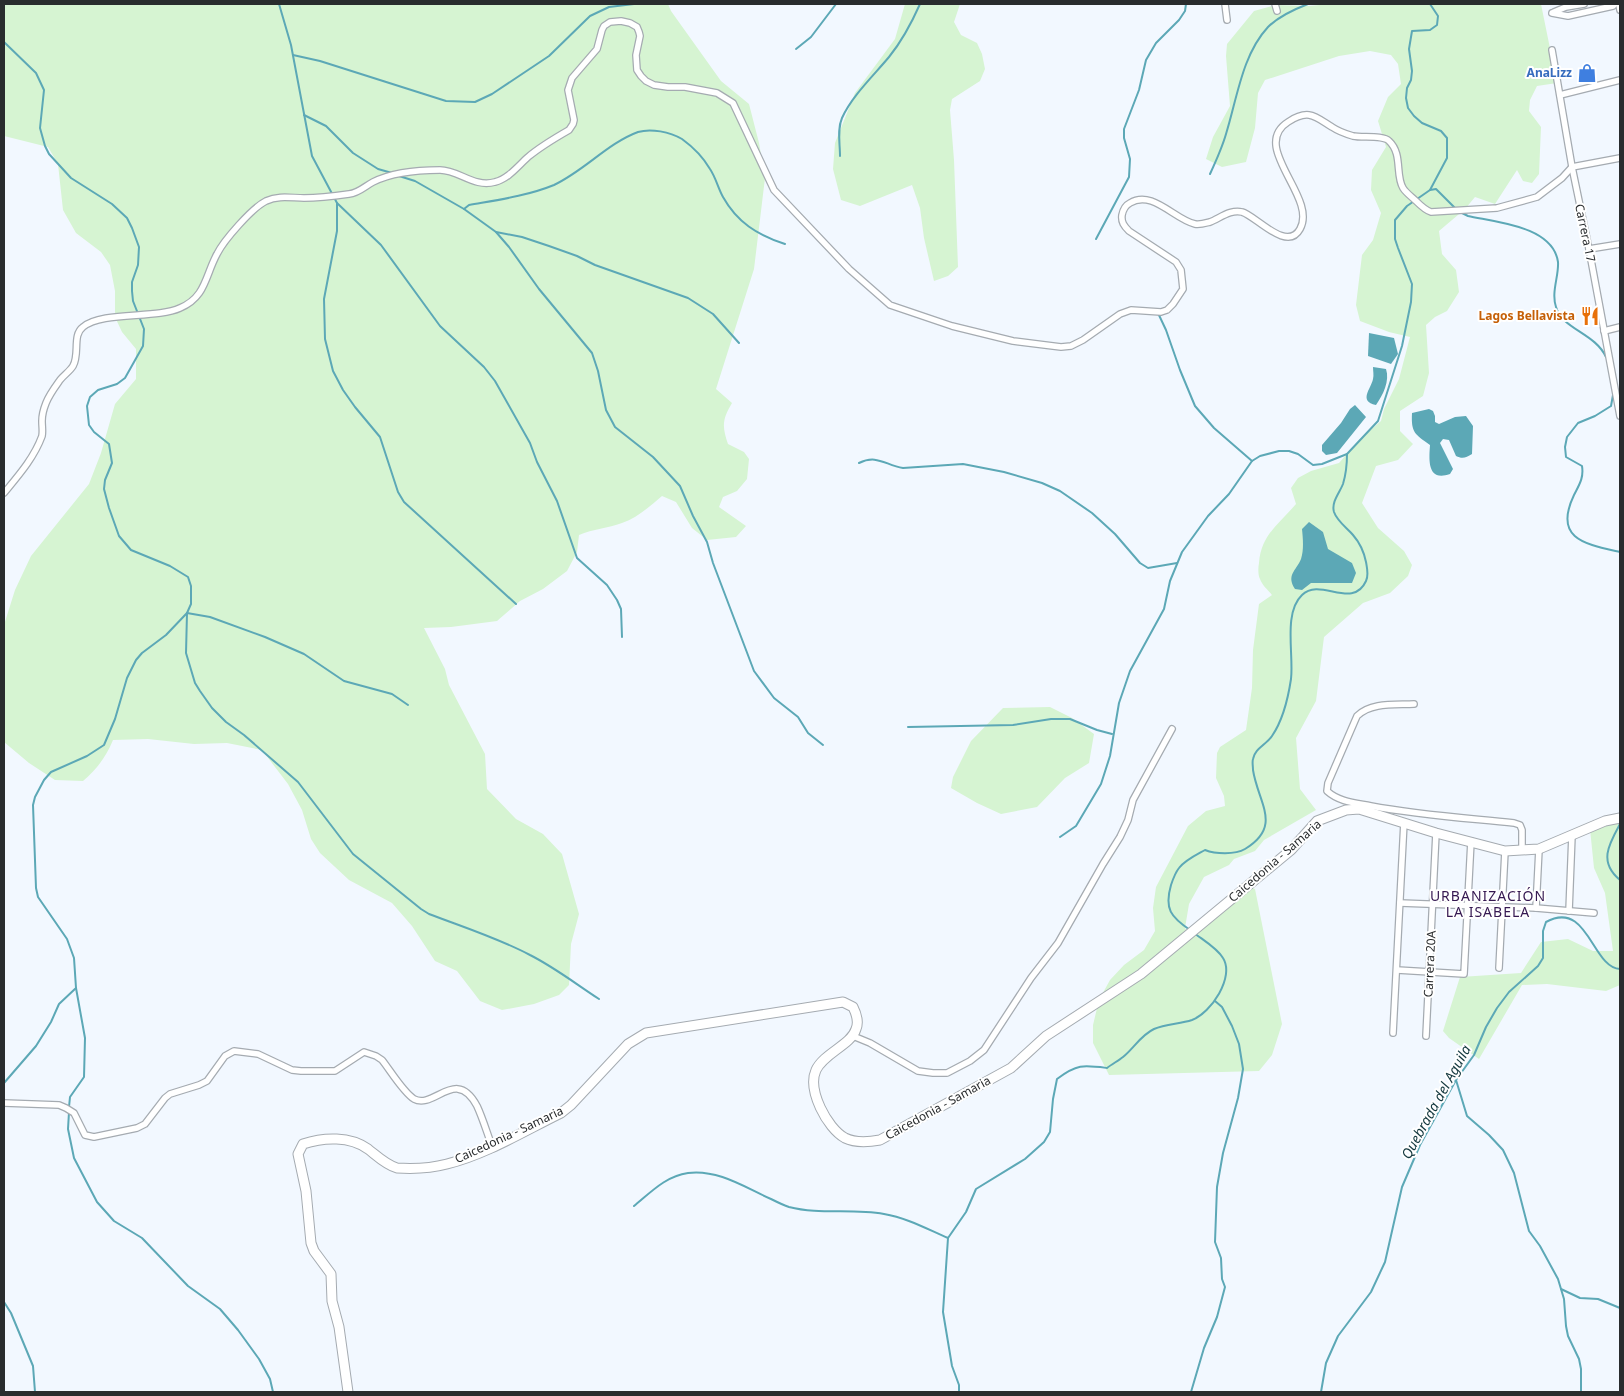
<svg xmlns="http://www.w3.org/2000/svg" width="1624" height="1396" viewBox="0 0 1624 1396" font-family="'Noto Sans',sans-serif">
<rect width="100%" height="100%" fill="#f2f8ff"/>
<g fill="#d6f4d2">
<path d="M4 4H668L671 11 721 81 749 104 759 143 765 178 754 269 716 389 732 403C722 420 722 426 728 444L744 452 749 459 747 479 737 491 723 497 719 507 746 526 736 537 707 540 692 528 676 502 662 496C649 507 637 518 622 523 608 528 593 529 579 535L577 552 567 571 543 589 520 601 497 621 451 627 424 628 445 669 449 685 485 754 487 789 516 819 543 834 562 854 579 914 571 944 569 985 559 995 534 1004 502 1010 480 1001 457 971 435 961 412 926 392 903 349 880 320 853 311 839 302 810 288 784 262 750 227 743 194 744 148 739 113 740C106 757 97 769 83 781L55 780 29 763 4 742V625L15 590 31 556 89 484 101 453 115 404 136 379V349L122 332 115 317V291L110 265 101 252 76 233 63 210 58 164 48 147 4 136Z"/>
<path d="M905 4H960L954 22 961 35 977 43 982 54 985 69 980 81 952 99 950 110 954 160 958 267 948 276 934 281 924 238 920 208 912 185 860 206 841 200 833 169 835 143 855 93 895 39Z"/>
<path d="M1330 4H1541L1557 83 1537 86 1530 100 1529 111 1541 127 1539 174 1532 183 1523 181 1517 170 1495 204 1475 197 1465 209 1439 231 1442 254 1456 270 1459 292 1447 311 1435 317 1426 325 1429 373 1423 396 1400 411V431L1413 444 1398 460 1376 466 1362 503 1378 528 1404 551 1412 565 1408 576 1390 593 1363 603 1324 637 1316 701 1296 738 1300 789 1316 810 1264 840 1255 851 1234 859 1229 865 1204 877 1189 904 1185 928 1188 933 1246 885 1255 889 1282 1024 1272 1055 1259 1071 1109 1075 1093 1043V1025L1099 1000 1110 980 1124 965 1144 950 1155 931 1153 908 1156 887 1188 826 1206 811 1225 806 1224 796 1216 778 1217 753 1220 747 1246 730 1252 688 1253 650 1259 604 1272 595C1268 590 1262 585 1260 579 1258 575 1258 568 1259 563 1261 535 1279 524 1296 504L1291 488 1298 478 1311 471 1339 463 1360 439 1381 421 1384 409 1399 379 1410 337 1389 332 1360 321 1356 305 1362 255 1373 240 1381 213 1371 190 1372 170 1386 147 1378 121 1388 97 1401 84 1398 64 1391 55 1370 51 1339 56 1265 80 1258 93 1255 128 1246 162 1222 167 1206 159 1213 137 1230 106 1226 56 1227 44 1254 11 1276 5 1309 6Z"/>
<path d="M1050 707 1072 718 1094 734 1089 763 1065 778 1037 807 1001 814 977 803 951 788 953 777 971 741 1003 708Z"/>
<path d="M1618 817 1620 824V985L1606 991 1547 984 1522 985 1479 1059 1449 1038 1443 1031 1460 977 1521 973 1541 942 1568 939 1593 951H1613L1605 893 1594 868 1590 829Z"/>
</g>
<g fill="#5ca8b6">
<path d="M1369 333 1394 338 1398 354 1391 364 1368 356Z"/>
<path d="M1373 367 1386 369C1390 381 1383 395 1376 405 1358 401 1371 389 1373 379 1374 375 1373 371 1373 367Z"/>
<path d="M1355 405 1366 417 1337 453 1326 455 1322 451V445L1341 423 1350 409Z"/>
<path d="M1429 409 1433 411 1435 416V422L1439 424 1455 417 1466 416 1473 426 1472 454C1466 458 1462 459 1456 456L1449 440 1443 439 1440 443 1453 469 1450 474C1427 482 1429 460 1430 445 1415 434 1411 433 1412 413Z"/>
<path d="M1309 522 1323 532 1328 549 1352 563 1356 573 1352 583H1311L1302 590 1295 589C1286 575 1296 571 1301 559 1304 550 1303 539 1302 529Z"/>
</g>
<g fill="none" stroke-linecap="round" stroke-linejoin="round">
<g stroke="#5ca8b6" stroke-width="2">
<path d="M279 4 291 45 312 156 337 203 381 245 440 326 484 367 495 381 530 443 537 462 557 501 577 558 607 585 617 600 621 609 622 637"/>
<path d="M4 42 36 73 44 90 40 128 45 146 49 154 71 178 112 204 127 218 132 228 139 247 138 265 132 282V291L133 301 144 329 143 346 125 378 117 384 98 390 90 397 87 406 89 425 94 432 109 444 112 463 105 480 104 489 109 508 119 536 131 550 170 566 188 577 191 586V604L187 613 186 653 195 683 200 691 212 708 226 722 244 735 298 782 353 854 421 909 429 914C463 927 498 938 530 955 554 967 576 984 599 999"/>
<path d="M796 49 811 37 836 4"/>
<path d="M293 55 320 61 446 101 475 102 492 94 549 56 590 16 609 7 634 4"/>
<path d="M304 115 326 126 353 153 378 169 392 173"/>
<path d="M840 156C840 144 837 129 842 118 851 97 874 75 889 57 902 41 912 22 920 4"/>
<path d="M1210 174C1216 161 1222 148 1226 134 1237 99 1242 55 1268 27 1279 16 1295 9 1308 4"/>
<path d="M399 176 415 181 464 209 496 232 509 247 539 289 592 353 598 371 606 410 615 427 653 457 680 486 693 516 707 542 713 563 754 671 774 698 798 717 808 733 823 745"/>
<path d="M1430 190 1436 189 1456 209"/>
<path d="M337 203V231L324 299 325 339 333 371 343 390 355 407 380 437 398 492 404 502 516 604"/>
<path d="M464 209 469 205C497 200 527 196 554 185 584 171 608 143 638 132 651 128 670 132 682 139 693 147 703 157 710 169 716 178 718 188 723 197 737 222 757 235 785 244"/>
<path d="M1462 213 1468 216C1495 222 1553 226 1558 262 1559 276 1551 292 1556 307 1562 329 1595 333 1606 357"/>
<path d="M496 232 522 237 549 246 577 256 595 265 688 298 713 314 739 343"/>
<path d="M1096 239 1129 177 1130 159 1124 138V129L1139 90 1146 60 1156 43 1179 20 1185 11 1186 4"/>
<path d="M1158 313 1166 330 1180 370 1195 406 1214 428 1252 461"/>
<path d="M1613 395 1611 406 1595 416 1578 423 1567 437 1565 447 1566 457 1582 466C1584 478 1579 485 1574 495 1553 539 1585 544 1620 552"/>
<path d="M859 463C877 454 885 465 903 468L963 464 1004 472 1042 483 1060 491 1092 513 1115 534 1140 563 1148 568 1177 563"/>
<path d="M187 613 210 617 265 637 304 654 344 681 392 694 408 705"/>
<path d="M908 727 1013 725 1051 719H1070L1097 730 1112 734"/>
<path d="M1620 824C1609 844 1598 862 1620 880"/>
<path d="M1060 837 1076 826 1101 784 1110 756 1119 703 1130 671 1164 609 1170 581 1182 552 1208 516 1229 494 1252 461 1260 456 1279 451H1289L1298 454 1313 465 1322 464 1347 454"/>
<path d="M1190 930C1171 917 1164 909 1171 885 1173 879 1175 873 1179 868 1185 860 1196 855 1205 850 1215 854 1235 855 1245 849 1283 826 1258 803 1253 770 1253 766 1252 762 1253 759 1255 748 1266 745 1272 736 1283 720 1288 699 1291 679 1294 655 1283 613 1302 595 1320 577 1353 610 1366 581 1369 575 1367 568 1366 562 1364 552 1360 543 1353 535 1347 528 1337 521 1334 512 1331 502 1340 492 1343 484 1346 474 1347 464 1347 454L1378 421 1402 346 1411 302 1412 284 1398 248 1395 239V220L1407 206 1430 190 1447 158V138L1441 131 1422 123 1414 116 1408 108 1406 98 1407 88 1411 80 1412 71 1409 49 1412 31 1430 30 1437 25 1438 16 1430 4"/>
<path d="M1456 1080 1467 1116 1489 1135 1503 1150 1514 1173 1529 1231 1540 1246 1558 1279 1564 1299 1566 1326 1568 1336 1579 1359 1581 1369V1392"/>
<path d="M4 1083 36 1046 51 1022 59 1004 76 988"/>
<path d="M69 1107 70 1097 84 1077 85 1038 76 988 74 958 67 939 38 897 36 888 33 805 35 797 44 780 51 772 87 756 104 745 115 719 127 678 136 660 142 653 166 635 187 613"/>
<path d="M69 1112 68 1129 74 1158 97 1202 114 1221 142 1238 188 1286 220 1309 238 1330 259 1359 270 1379 273 1392"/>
<path d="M634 1206C651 1192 666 1176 688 1173 718 1169 746 1188 771 1199 777 1202 783 1205 789 1207 820 1215 852 1208 884 1214 907 1218 927 1229 948 1238"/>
<path d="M1561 1289 1580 1298 1598 1299 1620 1308"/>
<path d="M4 1302 11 1313 33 1366 35 1392"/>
<path d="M959 1392V1385L952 1366 943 1312 948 1238 966 1212 976 1189 1025 1159 1044 1142 1050 1132 1053 1099 1057 1079C1077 1064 1083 1065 1107 1068 1112 1064 1118 1061 1123 1057 1134 1048 1141 1035 1154 1029 1166 1024 1180 1024 1192 1020 1211 1013 1235 977 1223 958 1217 948 1203 940 1194 933"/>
<path d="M1191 1392 1204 1348 1217 1317 1225 1287 1222 1279 1221 1258 1215 1242 1217 1187 1223 1153 1238 1098 1243 1069 1239 1044 1232 1026 1222 1007 1215 1001"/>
<path d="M1321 1392 1326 1363 1338 1336 1371 1292 1385 1262 1402 1187 1420 1145 1456 1080 1474 1055 1486 1027 1497 1008 1509 992 1538 966 1543 958V931L1546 922C1588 899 1592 968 1620 969"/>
</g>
<g stroke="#a5abb1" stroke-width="8">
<g id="street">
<path d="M1225 4 1227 20"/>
<path d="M1275 4 1277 11"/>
<path d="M1619 4 1620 10"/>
<path d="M1554 12 1566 7 1584 4"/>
<path d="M1552 13 1568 16 1613 6 1615 4"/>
<path d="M1552 50 1572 167 1589 249 1620 416"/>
<path d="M1560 95 1620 80"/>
<path d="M1589 249 1620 244"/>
<path d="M1604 331 1620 327"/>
<path d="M4 493C18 476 34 458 42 436 43 431 42 427 42 421 42 416 44 408 46 403 49 395 55 387 60 380 64 375 70 371 73 366 80 354 72 335 83 327 102 311 156 319 180 308 206 297 205 276 217 254 224 240 252 208 266 201 279 195 291 198 304 198 318 198 335 196 349 194 359 193 365 186 373 182 393 172 418 170 440 170 459 170 474 188 495 182 508 179 518 166 528 157 540 147 555 138 569 130L573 124 574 120 568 90 572 78 597 49 602 30 604 26 610 22 621 21 630 23 637 27 639 32 640 36 636 55 637 70 641 76 646 81 654 85 668 87H685L717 93 733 103 774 190 849 269 890 305 952 326 1013 341 1061 347 1071 346 1083 340 1120 314 1131 310 1161 312 1167 310 1173 304 1183 289 1181 270 1176 262 1129 231C1124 226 1121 222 1122 215 1123 210 1126 205 1130 203 1152 189 1175 220 1195 224 1200 225 1206 223 1210 222 1220 218 1231 209 1242 212 1255 215 1287 253 1300 229 1318 197 1249 147 1288 122 1294 118 1301 114 1309 115 1317 116 1325 123 1332 127 1338 131 1346 134 1353 136 1362 138 1383 135 1389 141 1403 154 1395 175 1403 188 1406 193 1412 197 1416 201 1421 206 1425 210 1431 212L1497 208 1537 197 1562 178 1572 167 1620 158"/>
<path d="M1414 704C1395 705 1371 702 1357 716L1328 783 1327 791C1339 802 1356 803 1371 806 1418 815 1466 818 1514 823L1520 825 1522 830V851"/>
<path d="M1400 903 1536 908 1594 913"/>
<path d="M1536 908 1539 849"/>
<path d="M1569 911 1572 835"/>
<path d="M1499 968 1505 851"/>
<path d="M1397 970 1464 974 1471 841"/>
<path d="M1393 1033 1404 822"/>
<path d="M853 1036 870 1043 918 1071 933 1073H947L970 1061 984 1050 1031 978 1058 943 1103 864 1120 837 1128 820 1133 800 1172 729"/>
<path d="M1426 1036 1436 833"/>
<path d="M4 1103 59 1105 66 1108 74 1113 85 1135 94 1137 137 1128 145 1124 165 1098 170 1094 199 1085 207 1081 225 1056 234 1051 258 1054 292 1070 301 1071H335L364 1052 376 1056 382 1060C390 1070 403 1092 414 1099 434 1110 456 1066 477 1106 483 1119 487 1133 492 1146"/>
</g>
</g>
<g stroke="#a5abb1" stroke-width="11">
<path id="secondary" d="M348 1392 339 1327 332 1301 331 1274 314 1251 311 1243 306 1191 298 1154 303 1144C324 1137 350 1136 368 1149 377 1156 386 1165 397 1168 413 1169 432 1168 447 1164 487 1154 524 1131 561 1113L571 1105 628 1044 646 1033 843 1002 853 1007C856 1013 859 1022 856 1029 851 1045 824 1053 816 1070 807 1090 827 1128 845 1138 855 1143 869 1142 880 1140L1011 1068 1046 1036 1141 974 1291 850 1317 821 1346 810 1359 809 1436 833 1505 851 1539 849 1605 821 1620 818"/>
</g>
<use href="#street" stroke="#fff" stroke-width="5.5"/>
<use href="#secondary" stroke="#fff" stroke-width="9"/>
</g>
<defs>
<g id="shop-bare" transform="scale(1.5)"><path d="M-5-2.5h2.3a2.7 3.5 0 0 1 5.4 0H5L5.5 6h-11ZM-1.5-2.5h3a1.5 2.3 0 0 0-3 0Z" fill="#3f7fe0" stroke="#fff" stroke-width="2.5" paint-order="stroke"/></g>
<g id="restaurant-bare" transform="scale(1.5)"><path d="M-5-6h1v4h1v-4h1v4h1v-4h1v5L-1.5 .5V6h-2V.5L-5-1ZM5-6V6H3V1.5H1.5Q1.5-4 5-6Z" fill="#e8710a" stroke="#fff" stroke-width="2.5" paint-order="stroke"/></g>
</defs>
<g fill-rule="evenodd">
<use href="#shop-bare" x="1587" y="73"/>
<use href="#restaurant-bare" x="1590" y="316"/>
</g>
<g text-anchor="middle" stroke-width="4" stroke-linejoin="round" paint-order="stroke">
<g font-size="12" font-weight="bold" fill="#366cbe" stroke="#fff" text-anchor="end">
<text x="1572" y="77">AnaLizz</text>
</g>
<g font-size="12" fill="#292c2e" stroke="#fff">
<text transform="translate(1585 233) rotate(78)" y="4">Carrera 17</text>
<text transform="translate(1275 861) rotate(-41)" y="4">Caicedonia - Samaria</text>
<text transform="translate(1430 964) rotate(-87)" y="4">Carrera 20A</text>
<text transform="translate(938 1108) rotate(-29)" y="4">Caicedonia - Samaria</text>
<text transform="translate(509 1135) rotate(-25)" y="4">Caicedonia - Samaria</text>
</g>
<g font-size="12" font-weight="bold" fill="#c56008" stroke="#fff" text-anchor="end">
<text x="1575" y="320">Lagos Bellavista</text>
</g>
<g font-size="14" letter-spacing="1" fill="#351851" stroke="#fff">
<text x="1488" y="901">URBANIZACIÓN<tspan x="1488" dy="16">LA ISABELA</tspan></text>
</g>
<g font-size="14" font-style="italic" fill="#12373d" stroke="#fff">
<text transform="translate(1436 1102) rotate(-61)" y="5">Quebrada del Aguila</text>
</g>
</g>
<rect width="1624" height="1396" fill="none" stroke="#292c2e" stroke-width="10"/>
</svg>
